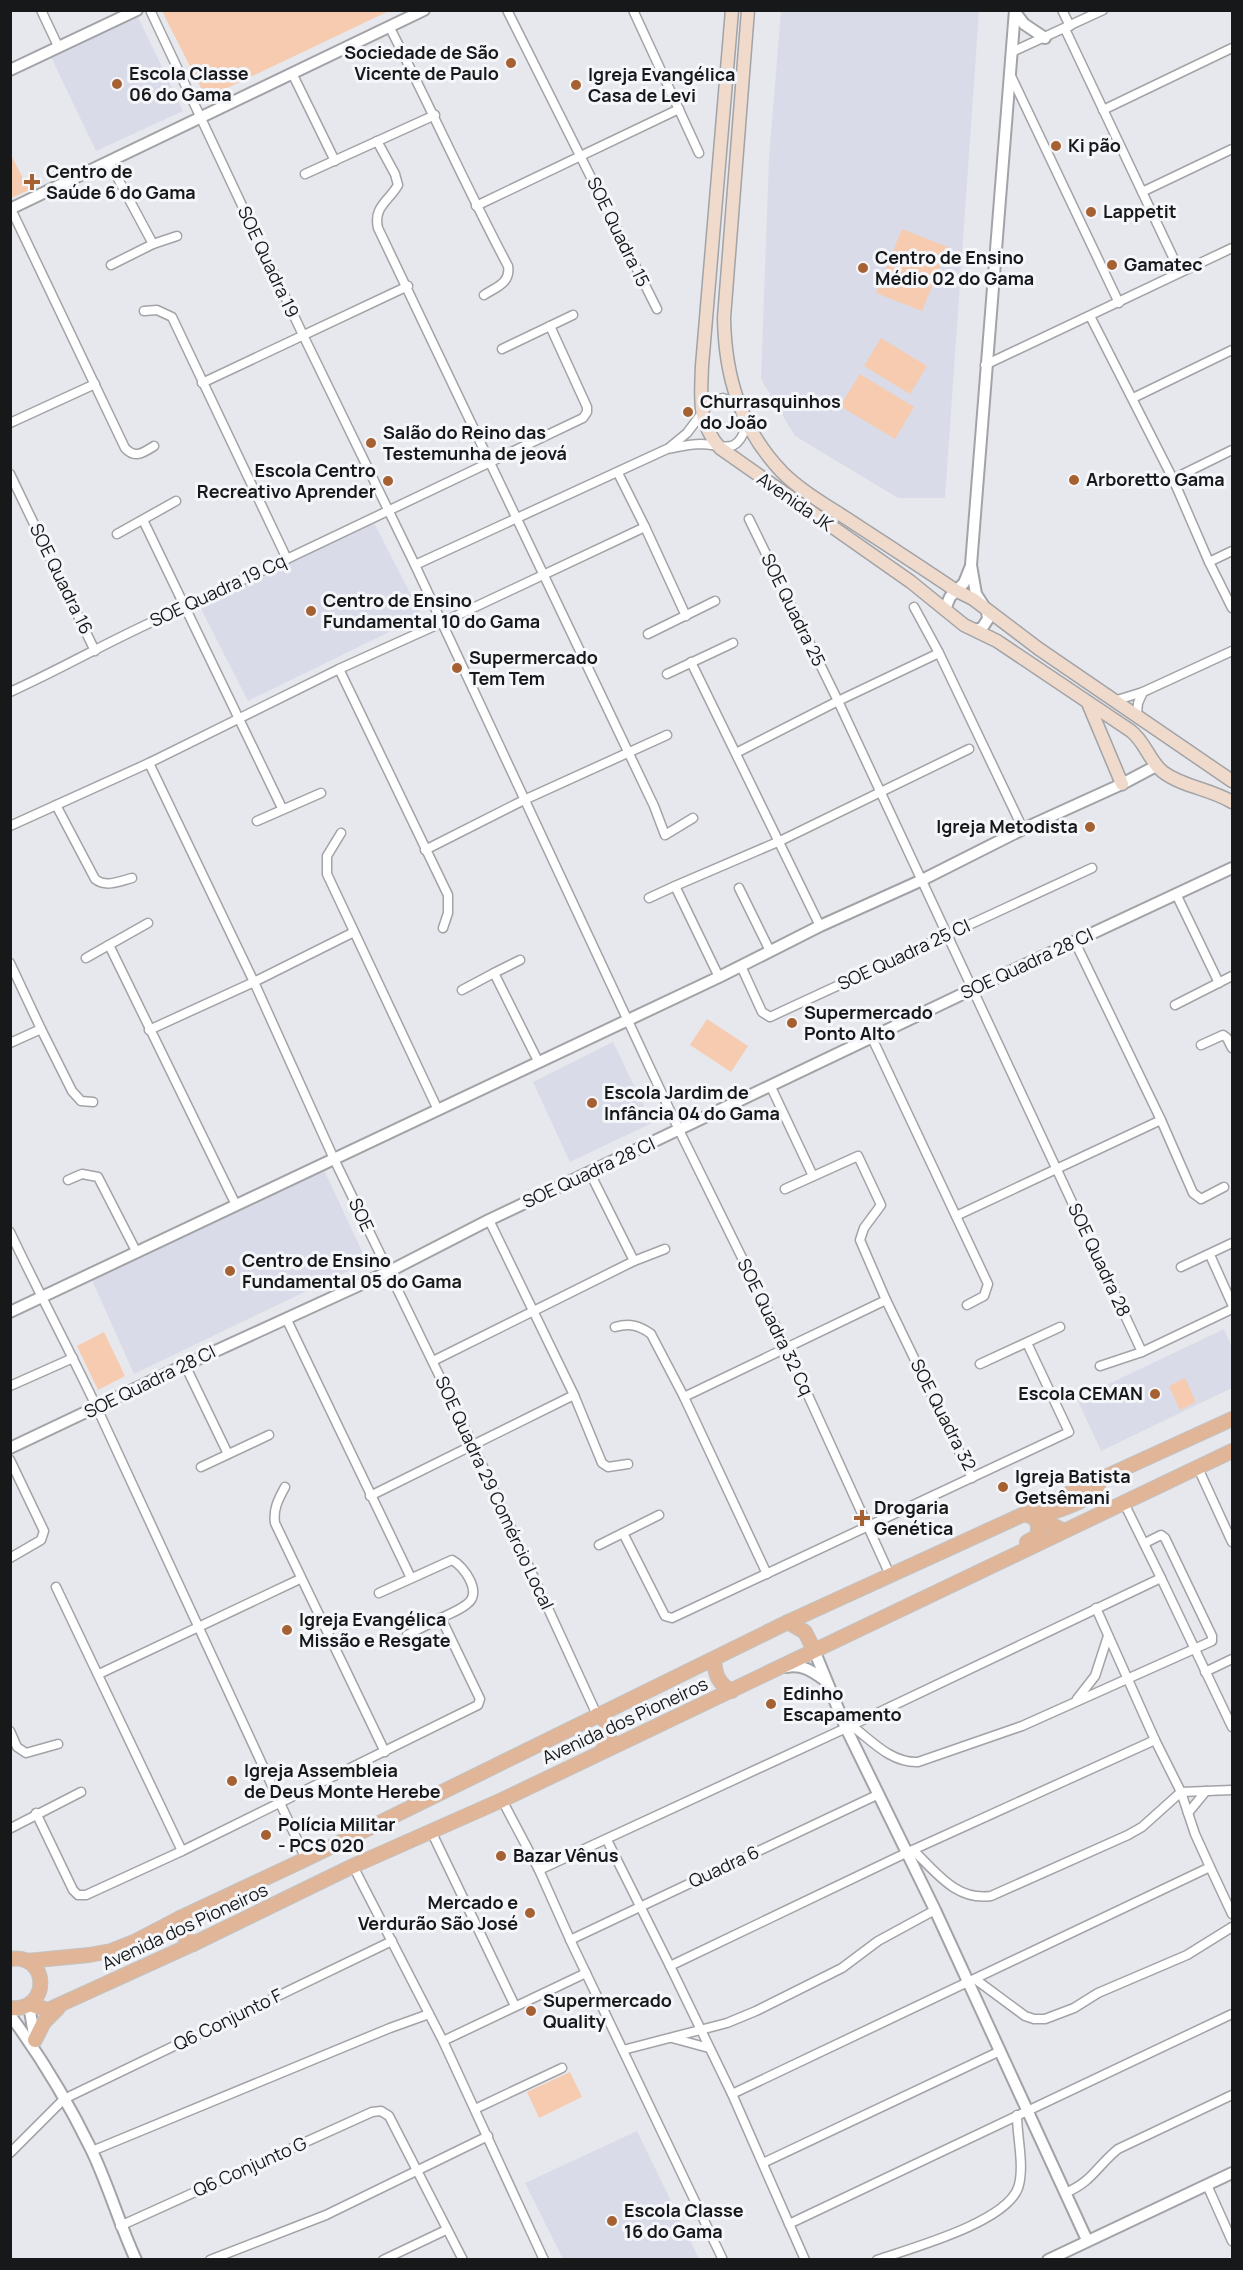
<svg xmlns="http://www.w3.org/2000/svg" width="1243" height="2270" viewBox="0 0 1243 2270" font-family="Manrope,sans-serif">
<rect width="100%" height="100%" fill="#e7e8ed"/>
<g fill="#d9dce8">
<path d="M781 11H979L945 498H898L795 436 761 379 769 157Z"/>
<path d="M137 15 183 111 96 151 51 57Z"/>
<path d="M374 523 422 616 248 701 200 607Z"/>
<path d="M613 1042 652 1123 570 1162 533 1082Z"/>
<path d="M324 1170 367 1262 134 1374 92 1280Z"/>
<path d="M1224 1329 1232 1347V1388L1101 1451 1077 1399Z"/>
<path d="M637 2131 699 2259H563L525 2183Z"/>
</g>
<g fill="#f6cbb0">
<path d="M162 11H389L206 98Z"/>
<path d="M10 153 29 190 11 198H10Z"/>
<path d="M902 229 948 247 922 311 876 293Z"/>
<path d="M881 338 927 366 910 394 864 366Z"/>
<path d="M860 374 914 407 895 439 840 406Z"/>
<path d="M707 1019 748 1046 731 1072 690 1045Z"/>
<path d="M104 1332 125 1376 98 1390 77 1346Z"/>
<path d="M1185 1378 1196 1402 1180 1410 1169 1386Z"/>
<path d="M570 2072 582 2097 539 2118 527 2092Z"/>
</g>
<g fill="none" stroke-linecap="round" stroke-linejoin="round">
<g stroke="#a2a3a7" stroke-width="11">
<g id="minor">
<path d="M41 10 58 46"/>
<path d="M150 10 303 335 415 565 679 1130 786 1347 890 1575"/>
<path d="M507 10 657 309"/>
<path d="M633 10 699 153"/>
<path d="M1062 10 1070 26"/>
<path d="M389 26C430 106 466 187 508 266 511 283 496 287 484 295"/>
<path d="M1065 29 1180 272"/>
<path d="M1012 52 1103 10"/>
<path d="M292 73 335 161"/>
<path d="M1011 76 1119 303"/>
<path d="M1103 110 1232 48"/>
<path d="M377 141 395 174 398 185C389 201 373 207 378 228L654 806 665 835 693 818"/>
<path d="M109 162 153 244 111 265"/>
<path d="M305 174 435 115"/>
<path d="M1142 192 1232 149"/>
<path d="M476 206 679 109"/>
<path d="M11 209 125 448C135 459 143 453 154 446"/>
<path d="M153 244 177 236"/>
<path d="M144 311 157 310 172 317 287 559"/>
<path d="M1090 316 1173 479 1209 562 1232 608"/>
<path d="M502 349 573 315"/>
<path d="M985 365 1232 248"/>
<path d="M202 383 408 286"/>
<path d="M1133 398 1232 350"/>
<path d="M10 423 95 384"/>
<path d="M670 447 687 433 711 401 723 398 737 404"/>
<path d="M618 473 645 527 686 616"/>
<path d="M10 474 95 651"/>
<path d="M1173 479 1232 450"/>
<path d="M749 519 838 701 1142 1352"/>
<path d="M143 520 282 808"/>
<path d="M117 534 176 501"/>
<path d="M1209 562 1232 551"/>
<path d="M415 565 667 449C679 447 689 444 701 444 726 445 736 456 747 425"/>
<path d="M914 607 939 653 1023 829"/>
<path d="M648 634 715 601"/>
<path d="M691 662 820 926"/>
<path d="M339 669 448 895V913L443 928"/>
<path d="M667 674 733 643"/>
<path d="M10 692C70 665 126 631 186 607L583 418 587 412V407L550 326"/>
<path d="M1117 700 1143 692 1232 651"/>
<path d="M1137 714 1138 703 1143 692"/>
<path d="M736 753 838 701 939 653"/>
<path d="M149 763 254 982 334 1159 473 1445 597 1715"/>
<path d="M56 805 95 879C106 888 120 881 132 878"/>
<path d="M257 821 321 793"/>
<path d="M10 826 149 763 339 669 441 623 645 527"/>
<path d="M341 833 327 856V874L438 1110"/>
<path d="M425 850 524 800 667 735"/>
<path d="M675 886 780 841 969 749"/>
<path d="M739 888 770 951"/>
<path d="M1177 896 1219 983"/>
<path d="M649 898 675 886 719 977"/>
<path d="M1075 942 1161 1120 1193 1193 1201 1199 1224 1187"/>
<path d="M109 945 148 923"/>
<path d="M86 958 109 945 236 1205"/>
<path d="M10 963 41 1029 10 1043"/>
<path d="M741 966 762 1012 770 1017 1092 868"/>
<path d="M494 973 520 960"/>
<path d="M462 990 494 973 538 1061"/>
<path d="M1175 1005 1232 976"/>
<path d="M41 1029 72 1091 81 1101 93 1102"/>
<path d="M149 1030 254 982 354 932"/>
<path d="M872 1038 988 1284 984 1296 967 1305"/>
<path d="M1201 1045 1223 1035 1227 1038 1232 1048"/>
<path d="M771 1087 813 1176"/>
<path d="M68 1180 82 1174 98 1177 137 1253"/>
<path d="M785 1189 858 1156 881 1205 864 1228 860 1240 886 1300 972 1478"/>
<path d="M956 1216 1161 1120"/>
<path d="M489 1220 574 1395 602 1463 608 1467 628 1464"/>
<path d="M10 1232C38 1291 69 1349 97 1408L306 1859"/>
<path d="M1210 1255 1232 1304"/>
<path d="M634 1261 665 1249"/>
<path d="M1181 1267 1232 1243"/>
<path d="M286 1318 411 1578"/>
<path d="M615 1327C629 1323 639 1325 651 1334L684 1397 767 1574"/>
<path d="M433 1361 634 1261 590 1173"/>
<path d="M980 1364 1060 1327"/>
<path d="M185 1365 228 1454"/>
<path d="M1100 1366 1142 1352 1232 1309"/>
<path d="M10 1386 73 1358"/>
<path d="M684 1397 886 1300"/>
<path d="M10 1460 44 1531 41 1540 10 1558"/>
<path d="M201 1467 269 1435"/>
<path d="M1198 1468 1232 1542"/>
<path d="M285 1487C278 1500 273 1509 275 1523L385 1752"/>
<path d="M370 1496 574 1395"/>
<path d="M623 1533 665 1616 672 1618 1069 1432 1027 1343"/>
<path d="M599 1545 659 1515"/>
<path d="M1161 1578 1232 1727"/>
<path d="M56 1587 182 1851"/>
<path d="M407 1635 441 1618"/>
<path d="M1205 1672 1232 1659"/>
<path d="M99 1674 300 1579"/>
<path d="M1077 1699 1095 1676 1108 1636"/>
<path d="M851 1725C872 1741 891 1763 918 1762L1022 1726 1212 1641V1636L1165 1538 1161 1535 1145 1543"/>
<path d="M10 1731 17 1747 26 1753 58 1744"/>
<path d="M502 1800 539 1870 573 1946 723 2260"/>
<path d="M36 1813 73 1890 78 1895H86L182 1851 478 1705 480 1699 441 1618C449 1614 460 1610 467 1604 483 1593 464 1566 452 1560L379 1593"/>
<path d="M1188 1813 1206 1791"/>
<path d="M11 1828 81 1792"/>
<path d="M431 1831 515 2006"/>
<path d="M607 1840 670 1966 906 1853 1155 1740 1096 1608"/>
<path d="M913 1850C936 1872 956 1901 991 1896L1128 1835 1142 1827 1181 1792 1232 1790"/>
<path d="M353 1866 443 2041 544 2260"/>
<path d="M1210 1867 1232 1914"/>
<path d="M539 1870 846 1728 1161 1578 1124 1503"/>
<path d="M570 1940 877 1795"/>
<path d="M670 1966 732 2094 1210 1867 1195 1834 1181 1792 1155 1740"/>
<path d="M975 1979 1025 2016 1034 2019H1045L1074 2008 1098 1993 1187 1955 1232 1927"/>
<path d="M672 2038 709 2048"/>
<path d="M443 2041 586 1973"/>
<path d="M623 2050 727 2023 756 2011 842 1968 878 1941 935 1910"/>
<path d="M732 2094 805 2260"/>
<path d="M475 2109 562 2068"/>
<path d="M92 2151 390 2028 429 2014"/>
<path d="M10 2153 64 2099 392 1941"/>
<path d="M763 2163 998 2052"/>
<path d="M1207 2185 1232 2241"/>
<path d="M1065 2193C1092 2182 1096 2167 1118 2149L1232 2095"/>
<path d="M789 2224 1232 2014"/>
<path d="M120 2226 372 2112 381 2111 389 2116 463 2260"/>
<path d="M210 2260 326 2215 488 2136"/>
<path d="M383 2260 446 2230"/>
<path d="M877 2260C911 2248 1005 2223 1018 2188 1025 2167 1017 2138 1017 2115"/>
</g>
</g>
<g stroke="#a2a3a7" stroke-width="14">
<g id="tertiary">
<path d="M1015 12 1024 24 1045 38"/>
<path d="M10 70 137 10"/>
<path d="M10 209 424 10"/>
<path d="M945 609 950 597 964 583 970 568"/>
<path d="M975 630 982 628 988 619 987 611 976 594 971 565 1015 10"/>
<path d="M10 1312 719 977 820 926 920 881 1023 829 1122 784 1156 766"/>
<path d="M10 1448 185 1365 388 1272 489 1220 973 989 1232 868"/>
<path d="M814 1650 846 1728 935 1910 1087 2240"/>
<path d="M786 1667C803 1664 812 1671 826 1681"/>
<path d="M29 2005 35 2041"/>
<path d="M10 2015C41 2057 68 2102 91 2149 108 2184 119 2223 136 2260"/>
<path d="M1048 2260 1232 2173"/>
</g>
</g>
<g stroke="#a2a3a7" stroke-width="15">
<g id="secondary">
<path d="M732 10 702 366C701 398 697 422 720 448L911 582 964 625 997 641 1131 731C1146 743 1149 761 1163 772 1183 787 1211 789 1232 802"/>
<path d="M748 10 724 318C725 376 740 428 782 472 802 492 829 507 852 522 887 545 921 567 955 590L973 599 1039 649 1232 781"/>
<path d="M1088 703 1122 784"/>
</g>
</g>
<g stroke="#c3c3c3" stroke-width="16">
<g id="primary">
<path d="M1025 1514 1035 1518 1038 1525V1536L1027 1542"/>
<path d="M1064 1531 1050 1524 1047 1517 1048 1514C1067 1506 1091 1502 1100 1481"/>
<path d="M788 1622 805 1632 814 1650"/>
<path d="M714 1659C715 1674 718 1684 732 1691"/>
<path d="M597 1715C614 1723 611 1739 602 1751"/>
<path d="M180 1918V1933L193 1944"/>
<path d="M10 1959C50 1953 51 2012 10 2008"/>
<path d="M27 1961 89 1955 111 1951 134 1942 180 1918 306 1859 788 1622 1232 1419"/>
<path d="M30 2004 48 2010 193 1944 353 1866 502 1800 1232 1451"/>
<path d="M35 2040 44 2022 58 2008"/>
</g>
</g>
<use href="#minor" stroke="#fff" stroke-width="8"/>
<use href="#tertiary" stroke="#fff" stroke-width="10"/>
<use href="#secondary" stroke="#efdacc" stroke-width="12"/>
<use href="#primary" stroke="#e0b598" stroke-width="14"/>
</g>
<g fill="#a56132" stroke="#f5f6fa" stroke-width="2">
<circle cx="511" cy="63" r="6"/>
<circle cx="117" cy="84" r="6"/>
<circle cx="576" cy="85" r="6"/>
<circle cx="1056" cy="146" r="6"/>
<path d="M29 173h6v6h6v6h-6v6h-6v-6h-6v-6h6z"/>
<circle cx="1091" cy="212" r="6"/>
<circle cx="1112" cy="265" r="6"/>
<circle cx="863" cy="268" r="6"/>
<circle cx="688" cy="412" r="6"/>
<circle cx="371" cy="443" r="6"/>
<circle cx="1074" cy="480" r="6"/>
<circle cx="388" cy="481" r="6"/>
<circle cx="311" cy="611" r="6"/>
<circle cx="457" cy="668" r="6"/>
<circle cx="1090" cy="827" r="6"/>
<circle cx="792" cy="1023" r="6"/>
<circle cx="592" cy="1103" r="6"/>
<circle cx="230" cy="1271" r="6"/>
<circle cx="1155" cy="1394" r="6"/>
<circle cx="1003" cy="1487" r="6"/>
<path d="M859 1509h6v6h6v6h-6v6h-6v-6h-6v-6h6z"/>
<circle cx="287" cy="1630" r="6"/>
<circle cx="771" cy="1704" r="6"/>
<circle cx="232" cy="1781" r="6"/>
<circle cx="266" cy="1835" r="6"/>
<circle cx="501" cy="1856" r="6"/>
<circle cx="530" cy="1913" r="6"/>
<circle cx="531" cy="2011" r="6"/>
<circle cx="612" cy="2221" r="6"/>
</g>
<g text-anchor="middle" stroke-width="6" stroke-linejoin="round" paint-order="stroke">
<g font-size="18" font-weight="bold" fill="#171819" stroke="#f5f6fa" text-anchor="start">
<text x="499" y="59" text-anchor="end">Sociedade de São<tspan x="499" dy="21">Vicente de Paulo</tspan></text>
<text x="129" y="80">Escola Classe<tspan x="129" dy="21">06 do Gama</tspan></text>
<text x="588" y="81">Igreja Evangélica<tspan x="588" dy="21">Casa de Levi</tspan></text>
<text x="1068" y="152">Ki pão</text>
<text x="46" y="178">Centro de<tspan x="46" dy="21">Saúde 6 do Gama</tspan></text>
<text x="1103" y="218">Lappetit</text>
<text x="875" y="264">Centro de Ensino<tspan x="875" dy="21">Médio 02 do Gama</tspan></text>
<text x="1124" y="271">Gamatec</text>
<text x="700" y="408">Churrasquinhos<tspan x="700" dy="21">do João</tspan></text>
<text x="383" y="439">Salão do Reino das<tspan x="383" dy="21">Testemunha de jeová</tspan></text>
<text x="376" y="477" text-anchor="end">Escola Centro<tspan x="376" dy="21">Recreativo Aprender</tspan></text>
<text x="1086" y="486">Arboretto Gama</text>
<text x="323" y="607">Centro de Ensino<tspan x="323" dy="21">Fundamental 10 do Gama</tspan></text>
<text x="469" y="664">Supermercado<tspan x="469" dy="21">Tem Tem</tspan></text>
<text x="1078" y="833" text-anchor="end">Igreja Metodista</text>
<text x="804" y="1019">Supermercado<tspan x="804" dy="21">Ponto Alto</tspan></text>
<text x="604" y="1099">Escola Jardim de<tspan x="604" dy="21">Infância 04 do Gama</tspan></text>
<text x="242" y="1267">Centro de Ensino<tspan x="242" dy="21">Fundamental 05 do Gama</tspan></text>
<text x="1143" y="1400" text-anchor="end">Escola CEMAN</text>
<text x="1015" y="1483">Igreja Batista<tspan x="1015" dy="21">Getsêmani</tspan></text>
<text x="874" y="1514">Drogaria<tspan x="874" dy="21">Genética</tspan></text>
<text x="299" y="1626">Igreja Evangélica<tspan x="299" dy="21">Missão e Resgate</tspan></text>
<text x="783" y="1700">Edinho<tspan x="783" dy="21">Escapamento</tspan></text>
<text x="244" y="1777">Igreja Assembleia<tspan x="244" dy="21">de Deus Monte Herebe</tspan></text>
<text x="278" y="1831">Polícia Militar<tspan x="278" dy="21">- PCS 020</tspan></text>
<text x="513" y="1862">Bazar Vênus</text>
<text x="518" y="1909" text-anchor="end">Mercado e<tspan x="518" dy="21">Verdurão São José</tspan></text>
<text x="543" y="2007">Supermercado<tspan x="543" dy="21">Quality</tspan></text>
<text x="624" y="2217">Escola Classe<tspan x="624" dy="21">16 do Gama</tspan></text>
</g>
<g font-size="18" fill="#171819" stroke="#f5f6fa">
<text transform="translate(618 232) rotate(64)" y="6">SOE Quadra 15</text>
<text transform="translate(268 262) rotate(65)" y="6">SOE Quadra 19</text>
<text transform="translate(795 502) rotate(35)" y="6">Avenida JK</text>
<text transform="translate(61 579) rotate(64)" y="6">SOE Quadra 16</text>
<text transform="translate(218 591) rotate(-25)" y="6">SOE Quadra 19 Cq</text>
<text transform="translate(793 610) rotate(64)" y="6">SOE Quadra 25</text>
<text transform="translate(904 955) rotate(-25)" y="6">SOE Quadra 25 CI</text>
<text transform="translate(1027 964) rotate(-25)" y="6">SOE Quadra 28 CI</text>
<text transform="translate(589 1173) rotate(-25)" y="6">SOE Quadra 28 CI</text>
<text transform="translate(361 1215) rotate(65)" y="6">SOE</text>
<text transform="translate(1099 1260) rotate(65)" y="6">SOE Quadra 28</text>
<text transform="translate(775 1327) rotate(64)" y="6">SOE Quadra 32 Cq</text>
<text transform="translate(150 1382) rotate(-26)" y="6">SOE Quadra 28 CI</text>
<text transform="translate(943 1415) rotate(63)" y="6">SOE Quadra 32</text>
<text transform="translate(494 1493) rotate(65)" y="6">SOE Quadra 29 Comércio Local</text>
<text transform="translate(625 1721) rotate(-25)" y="6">Avenida dos Pioneiros</text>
<text transform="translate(724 1867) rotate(-25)" y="6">Quadra 6</text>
<text transform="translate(185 1927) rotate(-25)" y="6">Avenida dos Pioneiros</text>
<text transform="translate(228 2020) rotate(-26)" y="6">Q6 Conjunto F</text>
<text transform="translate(250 2167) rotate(-24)" y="6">Q6 Conjunto G</text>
</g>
</g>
<rect width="1243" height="2270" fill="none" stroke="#171819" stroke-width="24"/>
</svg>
